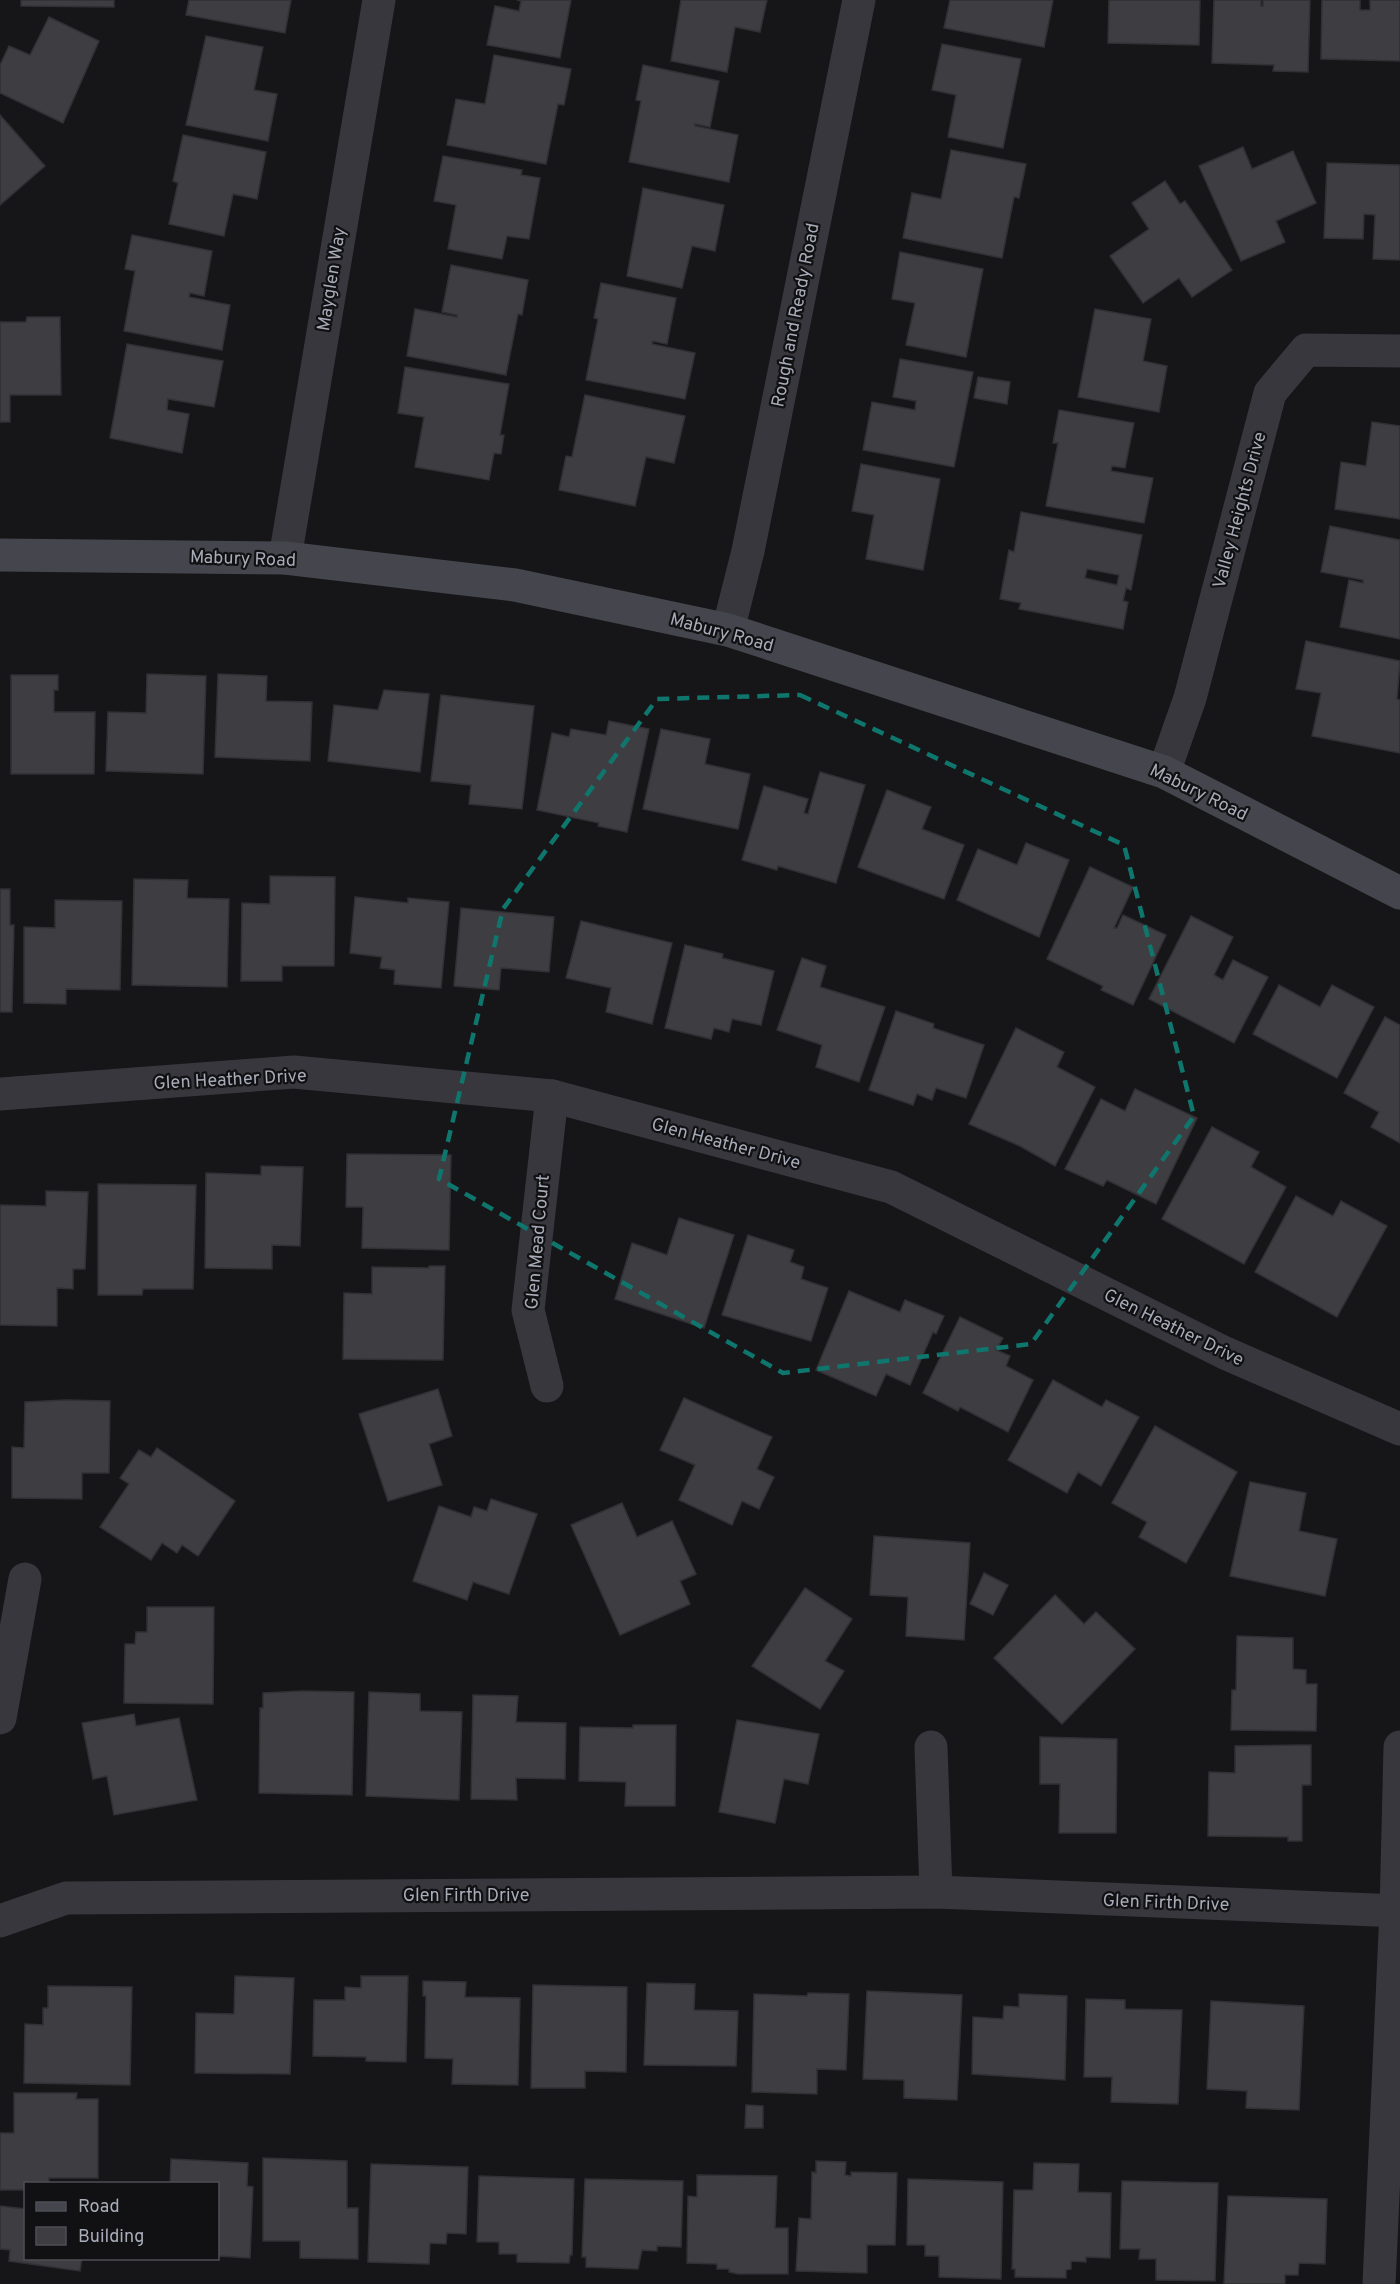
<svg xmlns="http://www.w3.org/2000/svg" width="1400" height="2284" viewBox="0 0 1400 2284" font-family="Overpass,sans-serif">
<rect width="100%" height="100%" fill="#161618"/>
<g fill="#3e3e42" stroke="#313034" stroke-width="1.5" fill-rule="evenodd">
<path d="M21 0H114V7L21 6Z"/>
<path d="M189 0H291L285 33 186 15Z"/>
<path d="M517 0H571L560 58 487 45 495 6 519 11 521 1Z"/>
<path d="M681 0H767L760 32 735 27 727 72 671 61Z"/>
<path d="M950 0H1053L1044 47 944 28Z"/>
<path d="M1109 0H1200L1199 45 1108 43Z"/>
<path d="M1214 0H1261V6H1263V0H1310L1308 72 1273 71 1274 65 1212 63Z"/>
<path d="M1322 0H1360V10H1370V0H1400V61L1321 59Z"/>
<path d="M49 17 99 41 63 123 0 93V65L9 46 30 55Z"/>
<path d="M206 36 263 47 254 90 277 94 268 141 186 125Z"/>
<path d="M942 44 1021 59 1003 148 948 137 956 95 932 90Z"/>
<path d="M494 55 571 69 564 105 558 104 546 164 447 145 456 99 485 104Z"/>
<path d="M643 65 719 81 710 127 695 124V126L738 135 729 182 629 162 641 101 636 100Z"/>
<path d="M0 115 45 166 0 205Z"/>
<path d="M183 135 266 152 257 199 233 194 224 236 169 224 178 183 173 181Z"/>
<path d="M1243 147 1252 169 1293 151 1316 203 1276 221 1285 242 1241 261 1199 166Z"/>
<path d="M951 150 1026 164 1019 198 1014 197 1002 258 903 238 912 193 941 199Z"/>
<path d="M443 156 522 170 521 175 540 178 529 239 507 236 502 259 448 249 456 205 434 201Z"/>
<path d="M1327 163 1400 165V260L1373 259 1375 215 1364 214 1363 239 1324 238Z"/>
<path d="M1165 181 1180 204 1185 201 1232 270 1192 297 1179 278 1143 303 1110 256 1149 229 1132 203Z"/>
<path d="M643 188 724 205 715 251 692 246 682 288 627 276Z"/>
<path d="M132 235 212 251 204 296 190 293 189 297 230 305 222 350 124 331 135 271 125 269Z"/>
<path d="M900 252 983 269 966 357 906 345 915 303 892 299Z"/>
<path d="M451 265 528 280 522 315 518 314 506 375 407 356 415 309 457 317V315L442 312Z"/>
<path d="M601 283 676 298 667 344 653 341 652 344 695 353 685 399 586 380 598 319 594 318Z"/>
<path d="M1095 309 1151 319 1143 361 1167 366 1159 412 1078 397Z"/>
<path d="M27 317H60L61 395H10V422H0V322H26Z"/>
<path d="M127 344 223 361 214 407 168 399 167 410 189 414 182 453 110 438Z"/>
<path d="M900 359 973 372 954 467 863 450 872 402 915 410 916 401 893 397Z"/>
<path d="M405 367 509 384 500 435H504L501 454 494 453 489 480 415 467 424 417 398 413Z"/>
<path d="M978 377 1010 382 1007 404 974 398Z"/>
<path d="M585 395 685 416 674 463 646 457 635 506 559 490 566 456 572 457Z"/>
<path d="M1059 410 1134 423 1125 468 1112 466 1111 471 1153 478 1144 523 1046 506 1058 443H1053Z"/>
<path d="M1372 422 1400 426V519L1335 509 1341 462 1366 466Z"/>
<path d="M861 464 940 479 923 570 866 559 874 515 852 511Z"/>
<path d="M1021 512 1142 535 1131 590 1126 588 1123 601 1128 602 1123 629 1019 609 1021 603 1000 599 1009 550 1014 552ZM1087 569 1119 575 1117 585 1085 578Z"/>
<path d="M1330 526 1400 540V639L1340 627 1349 580 1363 583V580L1321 572Z"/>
<path d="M1306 641 1400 661 1397 699 1400 700V753L1312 736 1321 693 1296 689Z"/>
<path d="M147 674 206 676 203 774 106 771 108 712 146 713Z"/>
<path d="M218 674 267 676 266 701 312 702 310 761 215 757Z"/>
<path d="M11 675H58V690H54V712H95L94 774H11Z"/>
<path d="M384 690 429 694 420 772 328 761 334 705 378 710Z"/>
<path d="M441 695 534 706 522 809 469 804 471 785 431 781Z"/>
<path d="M609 721 649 729 627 832 598 826 599 823 537 810 552 733 569 737 571 729 606 735Z"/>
<path d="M661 729 710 739 705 764 750 774 738 829 643 809Z"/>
<path d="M820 772 865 785 836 883 778 866 777 870 742 860 764 786 808 799 804 813 808 814Z"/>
<path d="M887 790 931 807 922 829 964 845 944 899 858 867Z"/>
<path d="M1026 843 1069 860 1039 937 957 900 978 849 1017 865Z"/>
<path d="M1090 867 1133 887 1114 928H1117L1123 915 1166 935 1133 1005 1101 990 1103 986 1047 959Z"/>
<path d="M270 876 335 877 334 966H282V981H241L242 903 270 904Z"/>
<path d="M134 879 188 880 187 898 229 899 227 987 132 985Z"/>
<path d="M0 889H10V925H14L12 1012H0Z"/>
<path d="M355 897 408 903V898L449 902 441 988 394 984 395 970 380 968 382 957 350 953Z"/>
<path d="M55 900 122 901 120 990 66 989V1004L24 1003V927L55 928Z"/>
<path d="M461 908 554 917 549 972 501 968 499 990 454 986Z"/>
<path d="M1191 916 1233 937 1214 975 1223 980 1233 960 1268 977 1234 1043 1149 999Z"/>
<path d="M581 921 672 943 652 1024 606 1012 611 988 566 978Z"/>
<path d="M685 945 723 954 722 958 774 971 761 1025 732 1019 729 1032 714 1028 711 1039 665 1028Z"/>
<path d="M802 958 826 966 820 987 885 1007 859 1082 816 1067 822 1045 777 1030Z"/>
<path d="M1279 985 1320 1007 1332 985 1374 1007 1337 1078 1253 1034Z"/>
<path d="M896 1011 934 1024 933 1028 984 1045 966 1098 936 1088 932 1100 917 1094 913 1105 869 1090Z"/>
<path d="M1385 1017 1400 1025V1143L1371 1127 1379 1112 1344 1093Z"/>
<path d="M1016 1028 1064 1052 1057 1067 1095 1087 1055 1166 1020 1146 969 1124Z"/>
<path d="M1135 1089 1197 1118 1156 1204 1107 1180 1103 1186 1065 1169 1101 1099 1125 1111Z"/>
<path d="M1212 1127 1259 1152 1251 1167 1286 1187 1244 1264 1162 1219Z"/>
<path d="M347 1154 451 1155 449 1250 362 1248 363 1207H346Z"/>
<path d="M261 1166 303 1167 300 1246 272 1245V1269L205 1268 206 1173 261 1175Z"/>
<path d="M98 1184 196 1185 193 1289H143L142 1295H98Z"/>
<path d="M46 1191 88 1192 85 1269H73V1289L57 1288V1326L0 1325V1205L46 1206Z"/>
<path d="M1296 1196 1333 1216 1341 1201 1387 1226 1337 1317 1255 1272Z"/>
<path d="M679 1218 734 1235 704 1328 615 1299 632 1243 667 1255Z"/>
<path d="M748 1235 794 1250 790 1262 804 1267 801 1279 828 1288 811 1341 722 1315Z"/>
<path d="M429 1266H445L443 1360 343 1359 344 1293 372 1294V1267L429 1268Z"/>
<path d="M849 1291 900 1312 905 1300 944 1316 936 1334 933 1332 910 1385 886 1374 876 1396 816 1370Z"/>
<path d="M960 1317 1003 1338 996 1350 1010 1356 1006 1366 1033 1380 1008 1432 960 1407 958 1411 923 1393Z"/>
<path d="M1053 1380 1102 1407 1106 1400 1139 1417 1101 1486 1078 1472 1067 1493 1008 1460Z"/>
<path d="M438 1389 452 1436 429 1444 442 1485 388 1501 359 1414Z"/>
<path d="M684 1398 772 1437 757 1469 774 1477 759 1509 742 1501 732 1525 679 1500 695 1465 660 1450Z"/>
<path d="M66 1400 110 1401 109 1473H82V1499L12 1498V1447L24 1448 25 1402Z"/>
<path d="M1155 1426 1237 1472 1186 1563 1139 1537 1147 1522 1112 1503Z"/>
<path d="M157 1448 235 1501 198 1556 182 1545 177 1553 162 1543 151 1560 100 1527 129 1484 120 1478 139 1450 151 1457Z"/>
<path d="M1250 1482 1306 1493 1299 1531 1337 1539 1325 1596 1230 1576Z"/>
<path d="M491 1499 537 1514 509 1594 473 1582 467 1600 413 1581 439 1506 471 1517 474 1507 487 1511Z"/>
<path d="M622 1503 637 1537 672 1521 696 1574 680 1581 690 1604 620 1635 571 1525Z"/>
<path d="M874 1536 970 1543 964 1640 906 1636 908 1597 870 1595Z"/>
<path d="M984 1573 1008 1585 993 1615 970 1604Z"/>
<path d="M805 1588 852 1619 825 1661 844 1671 820 1709 752 1666Z"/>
<path d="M1055 1595 1084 1624 1096 1612 1135 1649 1062 1724 994 1658Z"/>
<path d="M147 1607H214L213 1704 124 1703 125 1644H135L136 1632H147Z"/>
<path d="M1237 1636 1293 1638V1669L1306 1670V1684H1317L1316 1731 1231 1730 1232 1690H1236Z"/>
<path d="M302 1691 354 1692 352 1795 259 1793 260 1708H263V1693Z"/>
<path d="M369 1692 420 1694V1711L462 1712 459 1800 366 1796Z"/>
<path d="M473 1695 518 1696 516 1722 566 1723 565 1779 516 1778 517 1800 471 1799Z"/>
<path d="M134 1714 136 1726 179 1718 197 1800 114 1815 107 1776 93 1779 82 1723Z"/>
<path d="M737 1720 819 1734 808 1784 784 1779 775 1823 719 1812Z"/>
<path d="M633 1725H676L675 1806H625L626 1782 579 1781 580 1727 633 1728Z"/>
<path d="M1040 1737 1117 1739 1116 1833H1059L1060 1784H1040Z"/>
<path d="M1298 1745H1311V1785H1302V1841H1288V1837L1208 1836 1209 1772 1235 1773V1746Z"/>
<path d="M235 1976 294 1978 290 2074 195 2073 196 2013 234 2014Z"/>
<path d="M361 1976H408L406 2062 366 2061V2057L313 2056 314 2000H345V1987L361 1988Z"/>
<path d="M423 1981 466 1982 465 1997 520 1998 518 2085 452 2084 453 2059 425 2058 426 1996H423Z"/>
<path d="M647 1983 695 1984 694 2010 738 2011 736 2066 644 2065Z"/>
<path d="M533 1985 627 1987 626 2072 585 2071V2088H531Z"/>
<path d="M48 1986 132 1987 130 2085 24 2083 25 2024 43 2025V2008H48Z"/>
<path d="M867 1991 962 1995 957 2100 904 2098V2080L863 2079Z"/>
<path d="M808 1993 849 1994 846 2070 817 2069V2094L752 2092 754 1994 807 1996Z"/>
<path d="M1019 1994 1067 1996 1065 2080 972 2074 973 2017 1003 2019 1004 2006 1019 2007Z"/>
<path d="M1086 1999 1125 2000V2009L1182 2010 1178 2104 1111 2102 1112 2077H1084Z"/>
<path d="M1211 2001 1304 2006 1299 2110 1246 2108 1247 2091 1207 2089Z"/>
<path d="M14 2093H77L76 2099H98V2178H49V2184H26V2190H0V2133H14Z"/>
<path d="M746 2105 763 2106V2128H745Z"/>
<path d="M263 2158 347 2161V2208H358V2259L300 2258V2241H263Z"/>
<path d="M171 2159 248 2163 247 2186 253 2187 250 2258 218 2256V2184H170Z"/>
<path d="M816 2161 846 2162 845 2175 851 2176V2172L897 2173 895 2245H867V2273L796 2271 799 2218 811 2219 812 2172 816 2173Z"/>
<path d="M1034 2163 1079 2164 1078 2192 1111 2193 1110 2258 1086 2257V2262L1071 2261V2269L1066 2270V2278L1015 2277V2269H1012L1014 2190H1033Z"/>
<path d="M371 2164 468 2167 466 2234 447 2233 446 2244 430 2243 429 2264 368 2262Z"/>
<path d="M697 2175 777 2176 775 2228H788V2274H738L729 2272V2269H717V2264L687 2263 688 2196 697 2197Z"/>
<path d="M479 2176 574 2179 572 2255H570L569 2263 517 2262V2254H499V2242H477Z"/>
<path d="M585 2179 683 2181 681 2247 657 2246V2251L642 2250 638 2269 586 2267V2257H582Z"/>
<path d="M908 2179 1003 2182 1001 2279 939 2277V2256H925V2245H907Z"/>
<path d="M1122 2181 1218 2183 1215 2281 1156 2280V2259H1139L1140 2249H1120Z"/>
<path d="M1228 2196 1327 2199 1325 2264 1299 2263 1298 2275H1285V2284H1224Z"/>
<path d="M0 2206 26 2209V2258H82L80 2271 9 2261 10 2250 0 2249Z"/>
</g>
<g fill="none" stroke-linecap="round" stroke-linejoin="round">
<g stroke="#37373d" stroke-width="33">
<path d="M285 558 379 0"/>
<path d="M728 630 748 551 859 0"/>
<path d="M1164 772 1190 698 1270 393 1306 350 1400 351"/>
<path d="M0 1094 294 1072 552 1096 891 1187 1225 1353 1400 1429"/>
<path d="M547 1386 528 1310 552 1096"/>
<path d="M0 1718 25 1579"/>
<path d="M931 1747 936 1892"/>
<path d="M0 1921 66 1898 936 1892 1400 1911"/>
<path d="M1379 2284 1396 1911 1400 1747"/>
</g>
<path stroke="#45464d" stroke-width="33" d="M0 555 285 558 515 585 728 630 1164 772 1400 893"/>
</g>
<path fill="none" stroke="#0f766e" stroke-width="4.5" stroke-dasharray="12 8" stroke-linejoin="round" d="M800 695 1124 845 1194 1116 1031 1344 783 1373 439 1179 503 909 657 699Z"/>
<g text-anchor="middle" stroke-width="4.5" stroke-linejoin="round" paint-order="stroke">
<g font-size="18" fill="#a8abb8" stroke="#111113">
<text transform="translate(331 279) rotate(-81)" y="6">Mayglen Way</text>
<text transform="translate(795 315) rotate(-79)" y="6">Rough and Ready Road</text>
<text transform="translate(1239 510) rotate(-75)" y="6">Valley Heights Drive</text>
<text transform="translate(243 558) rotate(2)" y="6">Mabury Road</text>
<text transform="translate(722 632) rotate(15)" y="6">Mabury Road</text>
<text transform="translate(1199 792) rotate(26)" y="6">Mabury Road</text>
<text transform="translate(230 1079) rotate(-3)" y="6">Glen Heather Drive</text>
<text transform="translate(726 1143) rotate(15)" y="6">Glen Heather Drive</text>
<text transform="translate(537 1242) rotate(-85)" y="6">Glen Mead Court</text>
<text transform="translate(1174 1327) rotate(26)" y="6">Glen Heather Drive</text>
<text x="466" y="1901">Glen Firth Drive</text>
<text transform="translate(1166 1902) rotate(2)" y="6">Glen Firth Drive</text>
</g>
</g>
<rect x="24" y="2182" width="195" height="78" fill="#111113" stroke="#4d4f55" stroke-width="1.5"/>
<rect x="36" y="2202" width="30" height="9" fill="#45464d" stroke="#4d4f55" stroke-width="1.5"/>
<text x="78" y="2212" font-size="18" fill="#a8abb8">Road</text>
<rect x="36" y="2227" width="30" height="18" fill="#3e3e42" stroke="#4d4f55" stroke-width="1.5"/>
<text x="78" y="2242" font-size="18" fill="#a8abb8">Building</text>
</svg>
